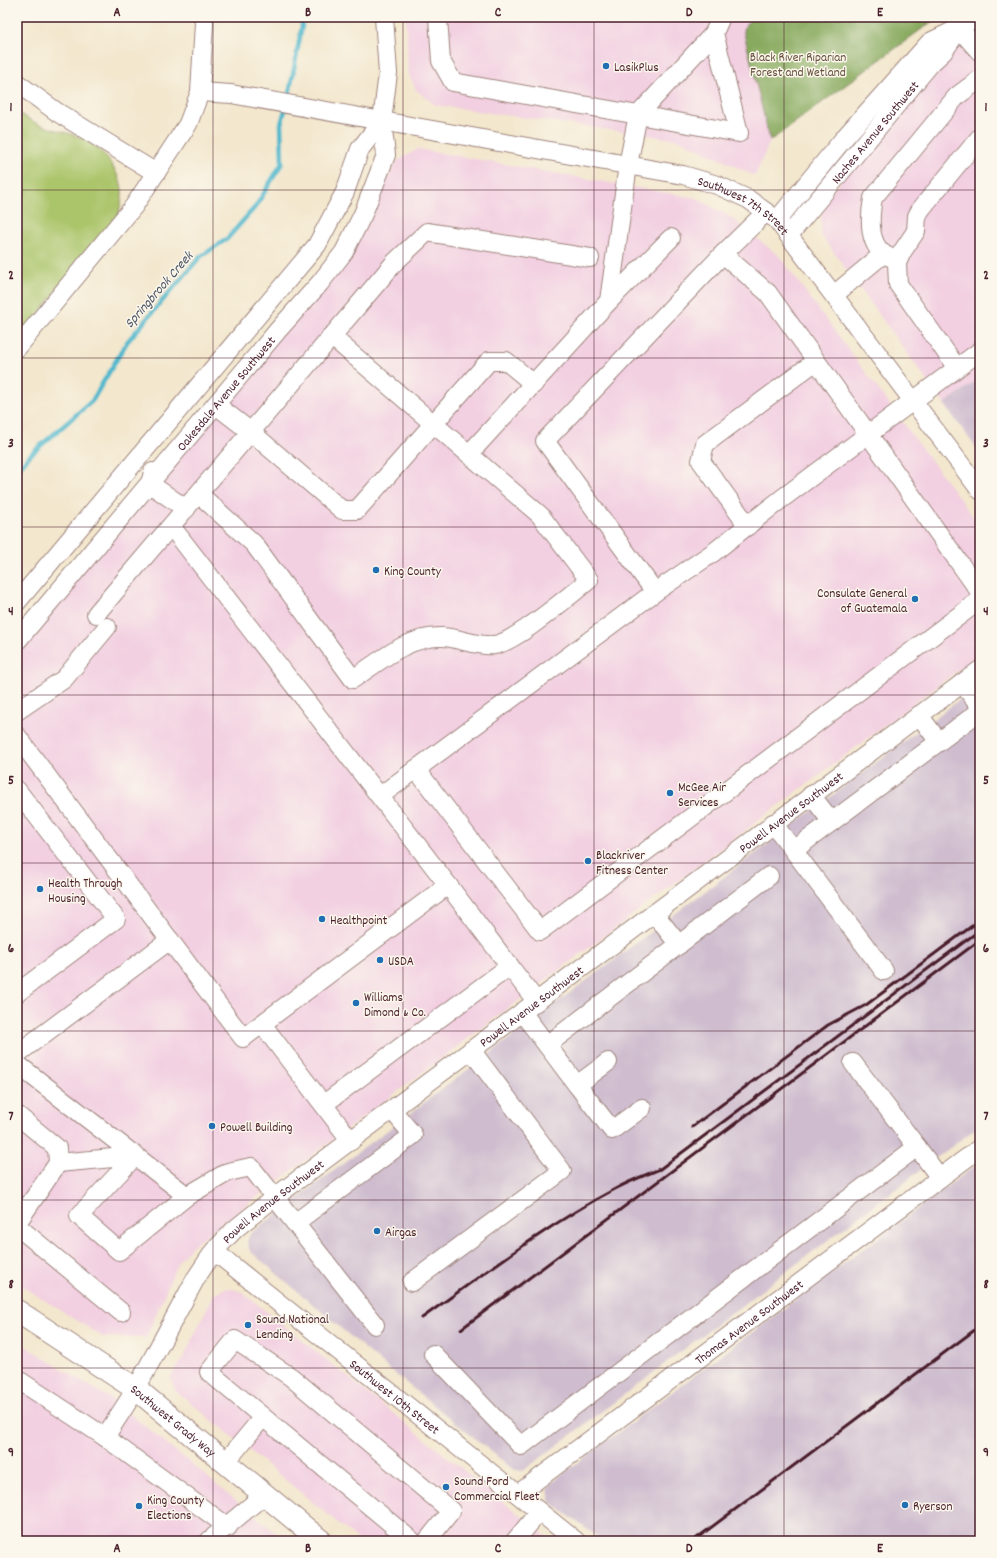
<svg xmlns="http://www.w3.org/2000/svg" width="997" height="1558" viewBox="0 0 997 1558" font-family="Dekko,sans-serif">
<rect width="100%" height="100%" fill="#fbf7ec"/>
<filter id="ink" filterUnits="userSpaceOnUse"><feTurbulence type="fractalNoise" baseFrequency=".025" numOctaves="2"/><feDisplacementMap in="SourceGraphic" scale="8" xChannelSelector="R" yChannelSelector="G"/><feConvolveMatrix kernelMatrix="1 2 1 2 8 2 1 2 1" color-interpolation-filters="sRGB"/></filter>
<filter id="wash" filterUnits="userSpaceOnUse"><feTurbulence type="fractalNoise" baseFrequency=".012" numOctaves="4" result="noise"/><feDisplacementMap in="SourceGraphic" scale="16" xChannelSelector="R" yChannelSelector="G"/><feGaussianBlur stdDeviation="0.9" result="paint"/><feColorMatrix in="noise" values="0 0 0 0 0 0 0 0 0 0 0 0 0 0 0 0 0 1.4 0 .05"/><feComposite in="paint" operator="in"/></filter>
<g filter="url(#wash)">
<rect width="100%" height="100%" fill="#f3e7cd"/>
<g fill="#f2cfe1">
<path d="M406 17H752L743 29 770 141 755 176 680 140 435 105 416 90 408 72Z"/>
<path d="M980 28V378L944 404 821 235V219L824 202 942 54Z"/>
<path d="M418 149 696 198 732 218 779 256 980 526V654L193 1245 178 1262 146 1338 103 1337 17 1283V649L379 195 397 161Z"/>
<path d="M229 1288 242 1292 552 1541H360L175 1390 170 1377 183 1359 213 1295 221 1290Z"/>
<path d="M17 1341 113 1400 286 1541H17Z"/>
</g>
<g fill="#cfbdcf">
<path d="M980 378V453L944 404Z"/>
<path d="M980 684V1125L523 1471 514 1470 389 1369 250 1251 247 1242 250 1234Z"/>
<path d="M980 1162V1541H603L550 1502 548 1489 553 1481Z"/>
</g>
<path fill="#abc56b" stroke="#7a724b" d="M17 112C24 116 31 121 38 124 70 136 91 133 111 164 125 186 124 192 118 216L17 340Z"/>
<path fill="#88aa5f" stroke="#696445" d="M752 17H938L770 141 743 29Z"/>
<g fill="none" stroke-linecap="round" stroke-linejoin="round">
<g stroke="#4fb8cd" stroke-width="4.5">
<path d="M288 100 302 26V17"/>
<path d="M17 470 31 454 92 401 127 342 200 257 227 239 256 206 282 163 281 124 286 107"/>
</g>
</g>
</g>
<g filter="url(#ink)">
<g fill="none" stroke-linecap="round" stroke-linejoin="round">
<g stroke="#9e837c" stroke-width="20">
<g id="minor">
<path d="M438 17 441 61 453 82 739 133 714 33 721 17"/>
<path d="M959 28 980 52"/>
<path d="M17 83 57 112 156 173"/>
<path id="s1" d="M200 92 231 94 683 175 717 185 748 199 777 220 980 490"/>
<path d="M777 220 845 137 930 42 959 28 975 17"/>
<path id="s2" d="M789 235 932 62 943 52 959 29"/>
<path d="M723 254 766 212"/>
<path d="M898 260C894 258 887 257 884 254 867 242 870 215 873 198L957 96 980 79"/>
<path d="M834 295 883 254"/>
<path d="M609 301 628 165 638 115 714 33"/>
<path d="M17 348 134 206 188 124 200 92 204 23 203 17"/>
<path d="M957 368 898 284 897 263 902 252 916 231 917 216 921 209 980 137"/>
<path d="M216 405 251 432 342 510H357L489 361H506L534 384"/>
<path d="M469 454 609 301 671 238"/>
<path d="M153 472 150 484 186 509"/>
<path d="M199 494 254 544 353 679C380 661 409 635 443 637 459 638 478 647 494 645 515 643 570 595 589 580L540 515 331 336"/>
<path d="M748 526 701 461 705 444 816 361"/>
<path d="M655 592 714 552 780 500 980 351"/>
<path d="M17 602 317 245 345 192 360 149 382 121"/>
<path d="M96 614 395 262 427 232 590 258"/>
<path id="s3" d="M17 641 279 329 320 283 344 252 363 214 386 155 382 121 388 73 384 17"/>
<path d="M962 683 980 706"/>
<path d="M17 711 64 679 107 627"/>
<path d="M919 715 939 742"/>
<path d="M17 736 243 1038 448 885 171 526"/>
<path d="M416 769 540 931 980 600"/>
<path d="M17 790 116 919 17 993"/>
<path d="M811 795 832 822"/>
<path d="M380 796 655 592 545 441 723 254 768 293 980 592"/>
<path d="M773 823 884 971"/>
<path d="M794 850 980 711"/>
<path d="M448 885 536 1001"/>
<path d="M654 913 679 945"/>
<path d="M522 1012 577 1085 608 1062"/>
<path d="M262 1024 351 1141"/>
<path d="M547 1045 769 876"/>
<path d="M17 1054 170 940"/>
<path d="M17 1064 187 1196"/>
<path d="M577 1085 612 1130 642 1108"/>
<path d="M324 1104 510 966"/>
<path d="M17 1115 57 1148 58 1163 17 1223"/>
<path d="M917 1147 940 1178"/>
<path d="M135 1156 79 1216 119 1251 187 1196 228 1172 251 1167 375 1325"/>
<path d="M58 1163 135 1156"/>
<path d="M295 1223 413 1135 392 1110"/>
<path d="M17 1226 121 1312"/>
<path id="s4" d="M214 1251 576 1541"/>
<path d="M412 1282 562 1171 471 1050"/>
<path d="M433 1354 521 1446 917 1147 853 1063"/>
<path d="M17 1379 105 1437 228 1527"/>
<path d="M263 1417 412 1541"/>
<path id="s5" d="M105 1437 136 1389 196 1278 214 1251 235 1229 275 1197 980 670"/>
<path d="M225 1463 263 1417 209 1372 235 1340 291 1377 451 1511 427 1541"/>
<path id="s6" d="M518 1494 980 1148"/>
<path d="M209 1541 264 1495"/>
<path d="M515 1541 539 1512"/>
</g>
</g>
<g stroke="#9e837c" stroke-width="24">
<g id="major">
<path id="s7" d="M17 1311 136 1389 321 1541"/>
</g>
</g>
<use href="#minor" stroke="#fff" stroke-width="18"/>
<use href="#major" stroke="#fff" stroke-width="22"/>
<g stroke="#4a1f2b" stroke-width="3">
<path d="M692 1127 828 1025 866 1005 980 920"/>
<path d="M422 1318C485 1273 547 1225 615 1189 630 1181 645 1175 660 1169L980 930"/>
<path d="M461 1329 980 940"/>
<path d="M693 1541 980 1326"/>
</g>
</g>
</g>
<path fill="none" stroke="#4a1f2b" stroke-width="1" stroke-opacity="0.55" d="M213 17V1541M403 17V1541M594 17V1541M784 17V1541M17 190H980M17 358H980M17 527H980M17 695H980M17 863H980M17 1031H980M17 1200H980M17 1368H980"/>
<g fill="#1f6fb2" stroke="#fbf7ec" stroke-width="1.5">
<circle cx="606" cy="66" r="4"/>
<circle cx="376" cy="570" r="4"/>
<circle cx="915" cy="599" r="4"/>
<circle cx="670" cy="793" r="4"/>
<circle cx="588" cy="861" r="4"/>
<circle cx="40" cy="889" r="4"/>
<circle cx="322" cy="919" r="4"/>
<circle cx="380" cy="960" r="4"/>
<circle cx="356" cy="1003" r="4"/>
<circle cx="212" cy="1126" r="4"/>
<circle cx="377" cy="1231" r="4"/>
<circle cx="248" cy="1325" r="4"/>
<circle cx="446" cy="1487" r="4"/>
<circle cx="905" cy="1505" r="4"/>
<circle cx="139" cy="1506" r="4"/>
</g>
<g text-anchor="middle" stroke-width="3" stroke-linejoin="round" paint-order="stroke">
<g font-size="13" fill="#67513e" stroke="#fbf7ec">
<text x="798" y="61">Black River Riparian<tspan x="798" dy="15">Forest and Wetland</tspan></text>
</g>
<g font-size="13" fill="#4a1f2b" stroke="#fbf7ec" text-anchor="start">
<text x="614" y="71">LasikPlus</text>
<text x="384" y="575">King County</text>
<text x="907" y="597" text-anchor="end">Consulate General<tspan x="907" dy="15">of Guatemala</tspan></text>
<text x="678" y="791">McGee Air<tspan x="678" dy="15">Services</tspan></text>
<text x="596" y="859">Blackriver<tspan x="596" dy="15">Fitness Center</tspan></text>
<text x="48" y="887">Health Through<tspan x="48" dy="15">Housing</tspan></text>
<text x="330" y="924">Healthpoint</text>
<text x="388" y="965">USDA</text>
<text x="364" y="1001">Williams<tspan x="364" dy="15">Dimond &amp; Co.</tspan></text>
<text x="220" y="1131">Powell Building</text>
<text x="385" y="1236">Airgas</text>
<text x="256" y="1323">Sound National<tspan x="256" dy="15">Lending</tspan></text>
<text x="454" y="1485">Sound Ford<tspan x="454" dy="15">Commercial Fleet</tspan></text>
<text x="147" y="1504">King County<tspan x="147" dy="15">Elections</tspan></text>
<text x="913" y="1510">Ryerson</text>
</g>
<g font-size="13" fill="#4a1f2b" stroke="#fbf7ec">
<text dy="5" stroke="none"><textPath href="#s2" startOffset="134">Naches Avenue Southwest</textPath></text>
<text dy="5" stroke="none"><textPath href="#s1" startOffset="559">Southwest 7th Street</textPath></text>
<text dy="5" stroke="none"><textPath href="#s3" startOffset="324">Oakesdale Avenue Southwest</textPath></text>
<text dy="5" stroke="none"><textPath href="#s5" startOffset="941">Powell Avenue Southwest</textPath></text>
<text dy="5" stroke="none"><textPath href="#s5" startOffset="617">Powell Avenue Southwest</textPath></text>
<text dy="5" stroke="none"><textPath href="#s5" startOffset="293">Powell Avenue Southwest</textPath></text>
<text dy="5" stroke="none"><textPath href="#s6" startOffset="288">Thomas Avenue Southwest</textPath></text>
<text dy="5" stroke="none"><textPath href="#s4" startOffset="232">Southwest 10th Street</textPath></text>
<text dy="5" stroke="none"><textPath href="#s7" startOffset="191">Southwest Grady Way</textPath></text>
</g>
<g font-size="14" font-style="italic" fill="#4c5564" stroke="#fbf7ec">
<text transform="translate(158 289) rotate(-49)" y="5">Springbrook Creek</text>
</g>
</g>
<rect width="997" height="1558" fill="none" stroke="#fbf7ec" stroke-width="44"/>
<rect x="22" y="22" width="953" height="1514" fill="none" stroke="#4a1f2b" stroke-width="1.5"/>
<g font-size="13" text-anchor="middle" font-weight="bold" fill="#4a1f2b">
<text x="117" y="16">A</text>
<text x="308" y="16">B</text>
<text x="498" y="16">C</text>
<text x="689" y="16">D</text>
<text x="880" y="16">E</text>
<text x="11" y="111">1</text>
<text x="986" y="111">1</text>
<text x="11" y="279">2</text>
<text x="986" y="279">2</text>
<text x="11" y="447">3</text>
<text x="986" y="447">3</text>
<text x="11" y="615">4</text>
<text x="986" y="615">4</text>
<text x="11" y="784">5</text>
<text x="986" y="784">5</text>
<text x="11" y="952">6</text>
<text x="986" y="952">6</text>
<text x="11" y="1120">7</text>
<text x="986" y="1120">7</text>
<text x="11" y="1288">8</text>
<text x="986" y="1288">8</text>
<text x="11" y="1456">9</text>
<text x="986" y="1456">9</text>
<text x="117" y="1552">A</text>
<text x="308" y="1552">B</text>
<text x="498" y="1552">C</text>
<text x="689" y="1552">D</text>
<text x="880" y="1552">E</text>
</g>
</svg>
